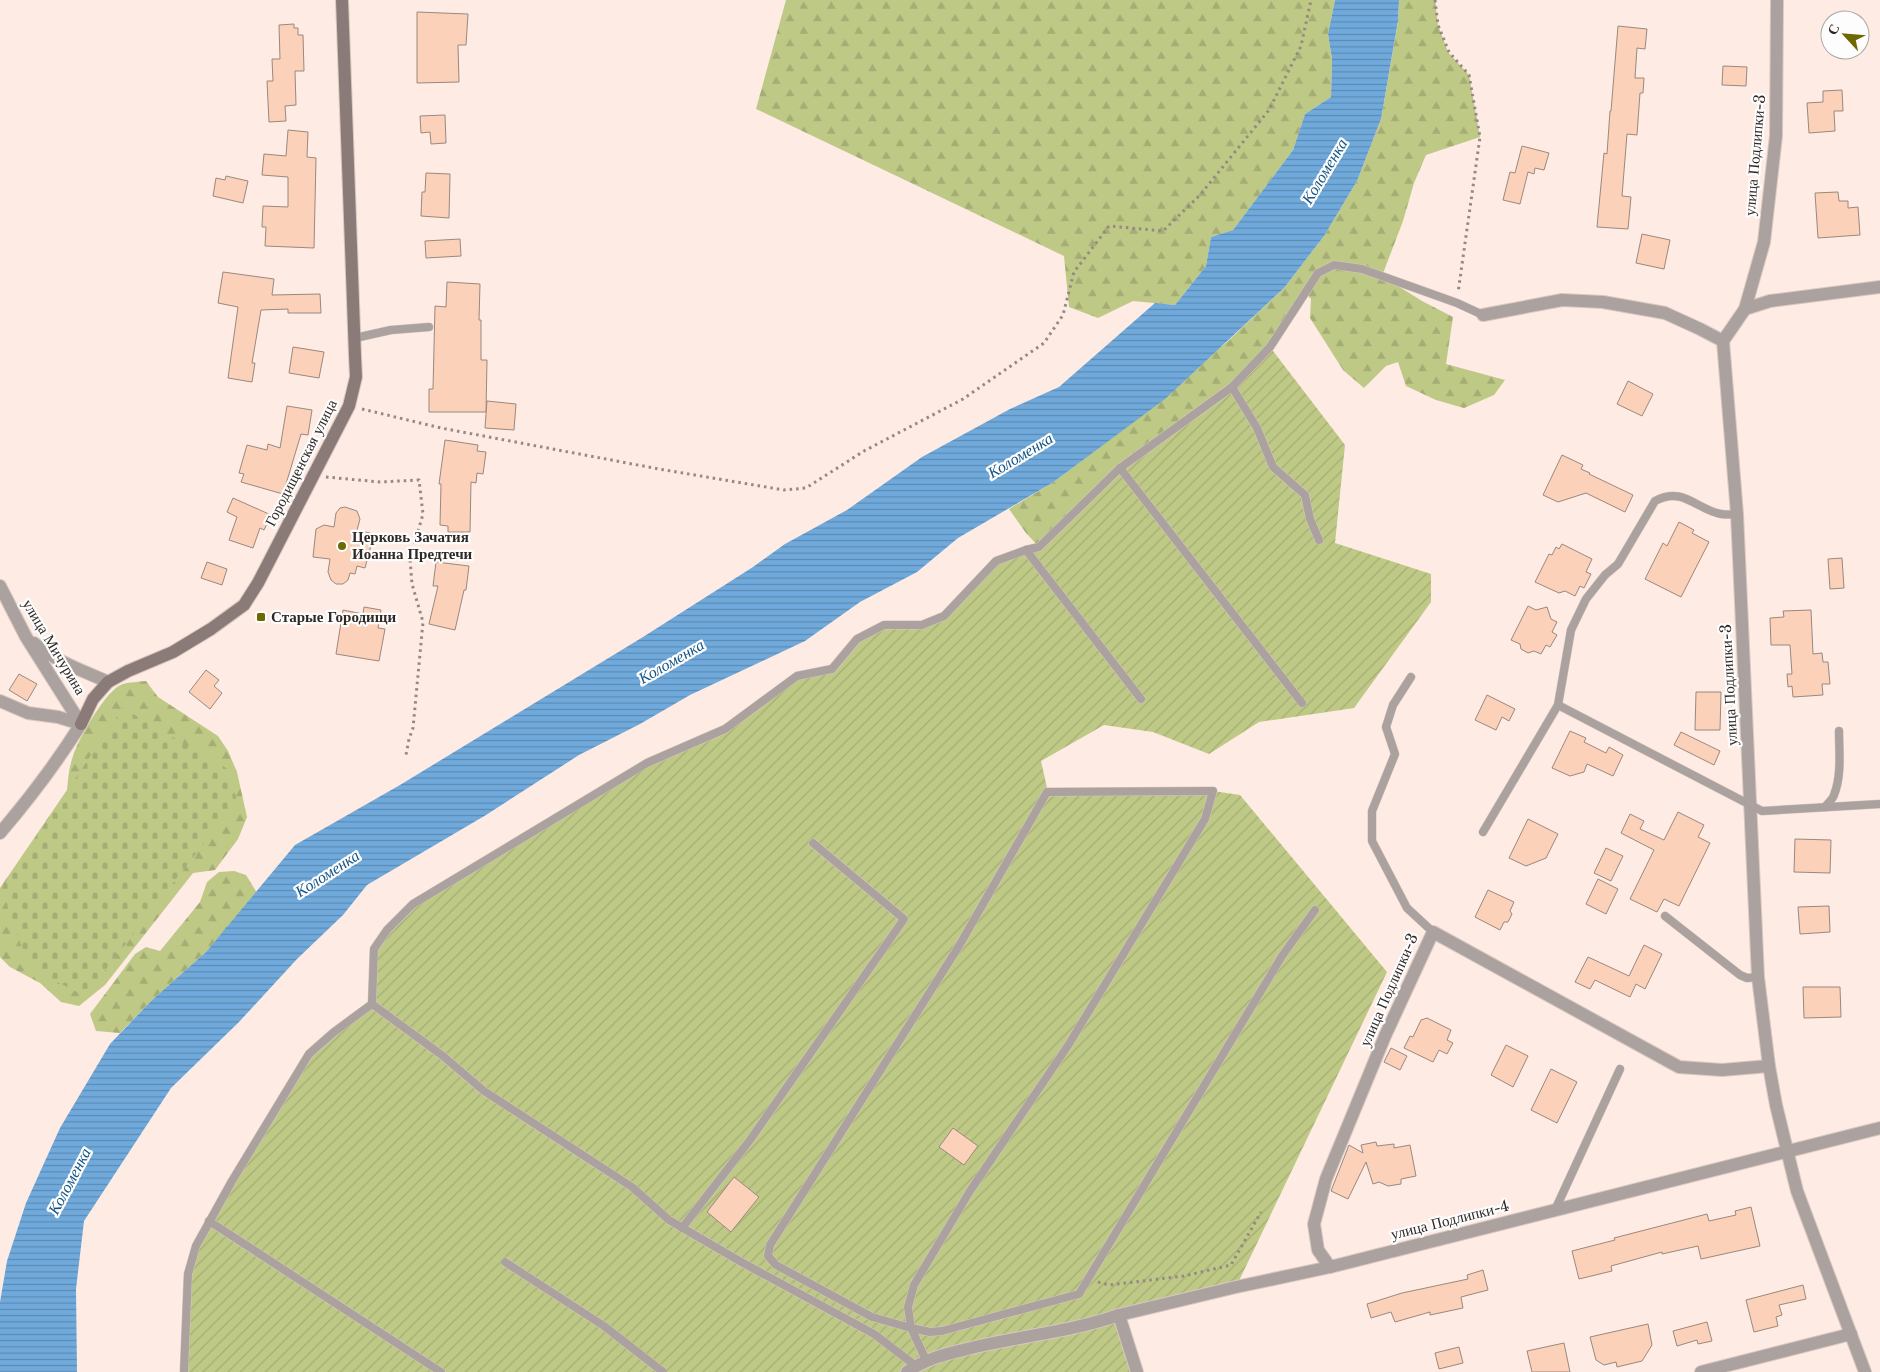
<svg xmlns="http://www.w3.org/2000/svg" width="1880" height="1372" viewBox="0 0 1880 1372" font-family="'Libre Baskerville',serif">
<defs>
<pattern id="forest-firs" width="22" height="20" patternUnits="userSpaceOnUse" patternTransform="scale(1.25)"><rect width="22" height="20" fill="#bfc986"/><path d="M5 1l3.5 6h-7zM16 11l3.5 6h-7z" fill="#a4ad74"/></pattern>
<pattern id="cemetery-stones" width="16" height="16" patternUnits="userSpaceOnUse" patternTransform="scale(1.25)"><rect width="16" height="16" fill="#bfc986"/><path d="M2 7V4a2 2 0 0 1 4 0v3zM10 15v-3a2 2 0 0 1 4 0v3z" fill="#a4ad74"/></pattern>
<pattern id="garden-furrows" width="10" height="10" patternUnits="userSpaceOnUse" patternTransform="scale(1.25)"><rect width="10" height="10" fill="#bfc986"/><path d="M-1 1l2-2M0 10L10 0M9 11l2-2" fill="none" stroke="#a4ad74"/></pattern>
<pattern id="water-rules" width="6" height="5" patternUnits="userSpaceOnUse" patternTransform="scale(1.25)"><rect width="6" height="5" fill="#70aadc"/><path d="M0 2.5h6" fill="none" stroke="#5c8ab2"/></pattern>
</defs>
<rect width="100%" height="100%" fill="#fdebe4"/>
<g fill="url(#forest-firs)">
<path d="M786 0H1335L1328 34 1332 59 1331 97 1305 114 1293 150 1233 230 1211 237 1206 266 1175 305 1133 301 1098 318 1069 307 1064 256 756 109Z"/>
<path d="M1399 0H1435L1438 25 1448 52 1469 75 1480 137 1426 155 1414 183 1403 221 1382 276 1422 301 1453 317 1446 364 1505 380 1494 395 1464 408 1436 400 1406 386 1398 362 1386 366 1364 388 1343 370 1310 318 1311 299 1305 292 1270 347 1232 387 1039 547 1026 533 1009 509 1052 483 1085 458 1227 342 1284 288 1324 236 1357 181 1381 119 1398 22Z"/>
<path d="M146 681 158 697 218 736 228 751 237 772 247 817 238 839 215 870 193 873 105 985 79 1006 61 1002 40 983 10 967 0 957V888L67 790C68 779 69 767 73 756 78 740 106 689 123 684 130 682 138 682 146 681Z"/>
<path d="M234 871 246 875 257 893 206 952 152 1000 120 1033 96 1031 90 1014 135 954 146 947 160 951 200 902 207 882 219 872Z"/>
</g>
<path fill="url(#cemetery-stones)" d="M123 708 228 769 237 801 85 996 29 968 1 888Z"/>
<path fill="url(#garden-furrows)" d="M1270 347 1345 445 1335 543 1431 574V602L1354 708 1259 722 1209 754 1153 732 1104 725 1041 761 1048 792 1213 791 1240 795 1387 972 1236 1287 1119 1315 1137 1372H184L188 1274 196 1246 309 1054 372 1004 374 949 413 904 647 763 725 729 797 676 832 669 857 639 884 625H922L944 616 996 561 1040 547 1120 468 1232 387Z"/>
<path fill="url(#water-rules)" d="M1335 0H1399L1398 21 1381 119 1357 181 1324 236 1284 288 1165 399 1052 483 958 538 917 572 860 602 805 641 690 695 640 724 579 755 486 815 367 885 343 915 297 959 239 1022 171 1088 84 1221 76 1289 77 1372H0V1302L7 1261 26 1203 60 1128 110 1044 152 1000 206 952 295 845 400 785 643 637 753 567 785 544 847 510 922 457 1010 409 1059 387 1155 303 1175 305 1206 266 1211 237 1233 230 1293 150 1305 114 1331 97 1332 59 1328 34Z"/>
<g fill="#fbd1b9" stroke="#9b887e">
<path d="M417 12 468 14 466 45H458L459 82 417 83Z"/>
<path d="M294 24V28H298V35H303L304 71H295L296 105 285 106 286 121 269 122 267 81H273L272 59H280L279 25Z"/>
<path d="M1618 26 1647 29 1645 49 1637 48 1635 78H1644L1643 93H1640L1637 135 1627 134 1622 196 1631 197 1628 229 1597 227 1604 153 1607 154 1610 111H1611Z"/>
<path d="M1723 66 1747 67 1746 86 1722 85Z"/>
<path d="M1842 90 1843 111H1834L1835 131 1809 133 1807 103 1823 102V91Z"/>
<path d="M445 115 446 143 431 144 430 132 421 133 420 116Z"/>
<path d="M288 130 308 132 307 157 316 158 314 248 265 246 266 227H262L263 206 288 207V177L262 175 264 154 286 156Z"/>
<path d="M1522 146 1549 153 1544 170 1535 168 1534 174 1528 172 1520 204 1503 200 1510 172 1515 173Z"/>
<path d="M426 173 450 174 449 218 421 216 422 192H425Z"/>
<path d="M226 176 248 181 243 203 213 196 216 178 225 180Z"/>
<path d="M1838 192 1839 201H1848V208L1858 207 1860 235 1818 238 1815 193Z"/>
<path d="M1642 234 1670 240 1664 269 1636 263Z"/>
<path d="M460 239 461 256 426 258 425 241Z"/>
<path d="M223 272 274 279 272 295 320 294 321 313H288V309L261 310 252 363H255L252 382 228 378 238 307 218 303Z"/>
<path d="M447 282 480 284 479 320H481V360H487L486 412H429V389H433L435 306 446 307Z"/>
<path d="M293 347 324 352 319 378 289 373Z"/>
<path d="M1628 381 1653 394 1642 416 1617 404Z"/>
<path d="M487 401 516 404 514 430 485 428Z"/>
<path d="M287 406 312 410 308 435 301 434 283 494 241 482 244 474 239 473 247 445 267 450 268 444 280 448Z"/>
<path d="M445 440 478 445 477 451 486 452 483 474 477 473 476 483 471 482 470 532H448V526L440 525 441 484H439Z"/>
<path d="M1562 455 1583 465 1581 469 1590 473 1589 474 1633 495 1625 512 1586 493 1558 502 1543 495Z"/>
<path d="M233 498 271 515 264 530 260 528 253 548 229 540 237 517 227 512Z"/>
<path d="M345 507 357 511 360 519 357 530 374 534 365 568 357 566 355 574 350 573 348 580 343 584H336L331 580 328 572 330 559 313 557 316 529 324 525 334 527 336 513 340 508Z"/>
<path d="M1679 522 1694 530 1692 533 1709 542 1681 597 1645 579 1663 543 1667 546Z"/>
<path d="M1562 544 1592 559 1586 572 1591 574 1584 588 1580 586 1575 596 1565 591 1559 593 1535 582 1549 554 1552 555 1556 547 1559 549Z"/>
<path d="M1842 558 1844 588 1830 589 1828 559Z"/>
<path d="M207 562 227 569 222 585 201 578Z"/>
<path d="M436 562 469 566 466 590H464L455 630 429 624 438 586H433Z"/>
<path d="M1528 606 1536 610 1547 607 1551 619 1557 622 1552 632 1557 635 1550 647 1546 645 1541 654 1534 651 1528 653 1521 649 1520 644 1511 640Z"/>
<path d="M364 607 381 610 378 628 385 629 379 661 336 654 343 610 363 614Z"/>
<path d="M1811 610 1813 654 1822 653 1823 662H1828L1830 684H1822L1823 695 1793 697 1792 686 1788 687 1787 674H1792L1790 645H1771L1770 618 1784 617 1783 611Z"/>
<path d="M206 670 219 680 214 686 222 693 210 709 189 692Z"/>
<path d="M19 674 37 684 27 701 9 690Z"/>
<path d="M1696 692H1721L1720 730H1695Z"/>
<path d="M1487 695 1515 709 1509 721 1502 717 1496 730 1475 720Z"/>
<path d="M1570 731 1586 738 1584 742 1606 753 1609 747 1623 755 1613 776 1587 764 1584 772 1570 776 1552 768Z"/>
<path d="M1681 732 1720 751 1714 765 1674 745Z"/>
<path d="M1678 812 1704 825 1698 837 1710 843 1679 906 1664 899 1657 912 1630 899 1654 850 1621 833 1630 814 1644 821 1640 829 1664 840Z"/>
<path d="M1528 819 1558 834 1546 858 1526 866 1509 858Z"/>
<path d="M1795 839 1831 840 1830 873 1794 872Z"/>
<path d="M1606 848 1623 856 1611 881 1594 873Z"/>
<path d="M1598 879 1618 889 1606 914 1586 904Z"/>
<path d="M1488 890 1514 902 1510 911 1512 914 1508 922H1504L1500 930 1475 917Z"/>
<path d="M1829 906 1830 932 1800 934 1798 907Z"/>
<path d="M1644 945 1662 954 1645 989 1636 984 1630 997 1595 980 1590 989 1575 982 1588 957 1629 976Z"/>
<path d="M1803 987H1840L1841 1017 1804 1018Z"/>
<path d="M1427 1018 1451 1030 1447 1040 1453 1043 1447 1054 1439 1050 1433 1062 1404 1048 1410 1036 1413 1037 1421 1020Z"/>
<path d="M1506 1045 1528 1056 1513 1087 1491 1075Z"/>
<path d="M1391 1048 1407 1056 1400 1070 1384 1062Z"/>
<path d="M1551 1069 1577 1082 1557 1123 1531 1110Z"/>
<path d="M953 1128 978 1146 964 1165 939 1147Z"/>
<path d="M1376 1142 1377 1146 1394 1144V1148L1410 1145 1416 1176 1401 1179V1184L1388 1186 1379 1182 1373 1184 1366 1162 1348 1199 1331 1191 1349 1145 1363 1153 1361 1145Z"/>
<path d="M734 1177 759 1197 731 1232 707 1212Z"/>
<path d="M1751 1207 1760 1246 1701 1259 1698 1246 1662 1254V1252L1611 1266 1612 1271 1579 1279 1572 1251 1615 1240 1614 1238 1707 1214 1709 1221 1736 1215 1735 1211Z"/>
<path d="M1483 1270 1488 1290 1461 1297 1463 1308 1430 1315V1312L1395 1322 1391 1312 1371 1318 1367 1304 1402 1293 1468 1279 1467 1275Z"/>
<path d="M1803 1285 1806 1299 1779 1305 1782 1315 1776 1317 1778 1326 1754 1332 1746 1300Z"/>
<path d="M1707 1322 1712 1341 1698 1344 1697 1340 1677 1346 1673 1331Z"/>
<path d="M1648 1324 1652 1345 1642 1361 1617 1367 1616 1362 1604 1365 1596 1360 1590 1337Z"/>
<path d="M1564 1343 1570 1372H1532L1527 1351Z"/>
<path d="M1459 1347 1463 1363 1439 1369 1435 1353Z"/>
</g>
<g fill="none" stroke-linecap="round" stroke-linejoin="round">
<g stroke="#d8c8c1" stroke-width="9">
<g id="lane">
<path d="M355 338 391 330 429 327"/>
<path d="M1232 387 1257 428 1273 467 1305 495 1310 519 1319 540"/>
<path d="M1120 468 1302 703"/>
<path d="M1026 550 1141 699"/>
<path d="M1411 677 1393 705 1386 727 1395 754 1372 811V841L1407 908 1433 932"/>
<path d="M1558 705 1762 811 1880 804"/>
<path d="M1825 807C1828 803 1833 799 1834 795 1842 775 1839 751 1839 731"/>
<path d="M1483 832 1558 705 1571 630 1586 599 1605 575 1618 564 1655 501C1684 486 1695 509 1721 514 1726 515 1732 514 1737 514"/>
<path d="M1665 916 1740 975 1747 978 1758 977"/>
<path d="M372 1004 443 1056 484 1091 632 1187 669 1220 743 1263 874 1334 916 1366"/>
<path d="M1555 1210 1620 1069"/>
<path d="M209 1221 441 1372"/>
<path d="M682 1228 750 1140 904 919 813 843"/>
<path d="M505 1262 604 1326 663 1372"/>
<path d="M926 1360 911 1328 872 1317 776 1265 768 1256 770 1245 959 946 1047 792 1213 791 1205 819 1069 1044 970 1191 914 1285 908 1307 911 1328 930 1332 942 1331 1079 1294 1282 956 1315 910"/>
<path d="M184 1372 188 1274 196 1246 232 1181 309 1054 334 1032 372 1004 374 949 387 930 413 904 647 763 725 729 797 676 832 669 857 639 884 625H922L944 616 996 561 1026 550 1039 547 1120 468 1232 387 1270 347 1318 273 1334 265 1362 269 1457 303 1483 315"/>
</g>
</g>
<g stroke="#d8c8c1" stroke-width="14">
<g id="street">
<path d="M1745 309 1764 242 1776 136 1777 0"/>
<path d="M1483 315 1562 300 1603 302 1665 313 1700 329 1723 341"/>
<path d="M0 586 26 637 81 724"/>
<path d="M34 643C56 662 82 670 108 682"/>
<path d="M0 701 28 713 58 717 81 724"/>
<path d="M0 833C30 798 57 762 81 724"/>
<path d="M1330 1267 1318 1250 1314 1224 1326 1179 1385 1036 1433 932 1679 1067 1722 1070 1769 1066"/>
<path d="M1119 1315 1137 1372"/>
<path d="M907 1372C928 1357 951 1353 975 1347 1023 1336 1073 1331 1119 1315L1236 1287 1330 1267 1880 1128"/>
<path d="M1701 1372 1851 1334"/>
<path d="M1865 1372 1797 1191 1776 1105 1769 1066 1758 977 1737 514 1723 341 1745 309 1770 301 1880 287"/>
</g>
</g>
<g stroke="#d8c8c1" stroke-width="14">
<path id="secondary" d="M81 724 93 699 108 682 128 671 173 652 211 629 244 605 258 583 349 406 356 377 355 356 342 0"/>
</g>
<g stroke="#968983" stroke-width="3" stroke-dasharray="2.5 4" stroke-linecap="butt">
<path d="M1435 0 1438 25 1449 52 1469 75 1480 137 1458 293"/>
<path d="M362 409 441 428 659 469 784 490 806 488 864 451 963 399 1044 343 1063 315 1074 272 1109 226 1163 231 1200 195 1269 110 1301 46 1311 0"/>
<path d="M326 477 380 482 419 480 423 514 410 559 412 584 423 622 413 728 409 739 406 755"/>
<path d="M1098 1282 1109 1285 1184 1276 1231 1265 1261 1212"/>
</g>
<use href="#lane" stroke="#aba19f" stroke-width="8"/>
<use href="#street" stroke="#aba19f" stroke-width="12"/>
<use href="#secondary" stroke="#8a7b79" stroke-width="12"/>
</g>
<g fill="#6e6800" stroke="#fdfdfd" stroke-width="2">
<circle cx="342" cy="546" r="5"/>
<rect x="256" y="612" width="10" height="10" rx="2.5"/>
</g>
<g text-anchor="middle" stroke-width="4.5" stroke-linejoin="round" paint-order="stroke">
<g font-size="15" fill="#302824" stroke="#fdfdfd">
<text transform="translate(1755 155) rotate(-85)" y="5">улица Подлипки-3</text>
<text transform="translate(301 463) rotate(-63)" y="5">Городищенская улица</text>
<text transform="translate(54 647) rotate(59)" y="5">улица Мичурина</text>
<text transform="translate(1729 685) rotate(-93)" y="5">улица Подлипки-3</text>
<text transform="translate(1389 990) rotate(-66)" y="5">улица Подлипки-3</text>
<text transform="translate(1450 1220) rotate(-14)" y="5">улица Подлипки-4</text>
</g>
<g font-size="15" font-weight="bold" fill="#302824" stroke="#fdfdfd" text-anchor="start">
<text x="352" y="542">Церковь Зачатия<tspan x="352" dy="17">Иоанна Предтечи</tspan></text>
<text x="271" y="622">Старые Городищи</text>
</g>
<g font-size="16" font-style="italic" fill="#145585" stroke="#fdfdfd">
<text transform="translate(1324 171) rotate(-59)" y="6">Коломенка</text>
<text transform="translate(1020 455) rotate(-31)" y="6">Коломенка</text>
<text transform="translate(671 661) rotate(-30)" y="6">Коломенка</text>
<text transform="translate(327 873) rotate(-33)" y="6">Коломенка</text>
<text transform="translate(69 1181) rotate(-62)" y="6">Коломенка</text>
</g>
</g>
<g transform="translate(1845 35) rotate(296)"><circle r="24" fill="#fdfdfd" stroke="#aba8a6"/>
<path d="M0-4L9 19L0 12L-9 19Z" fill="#6e6800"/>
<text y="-8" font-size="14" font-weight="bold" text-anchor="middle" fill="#302824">С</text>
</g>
</svg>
